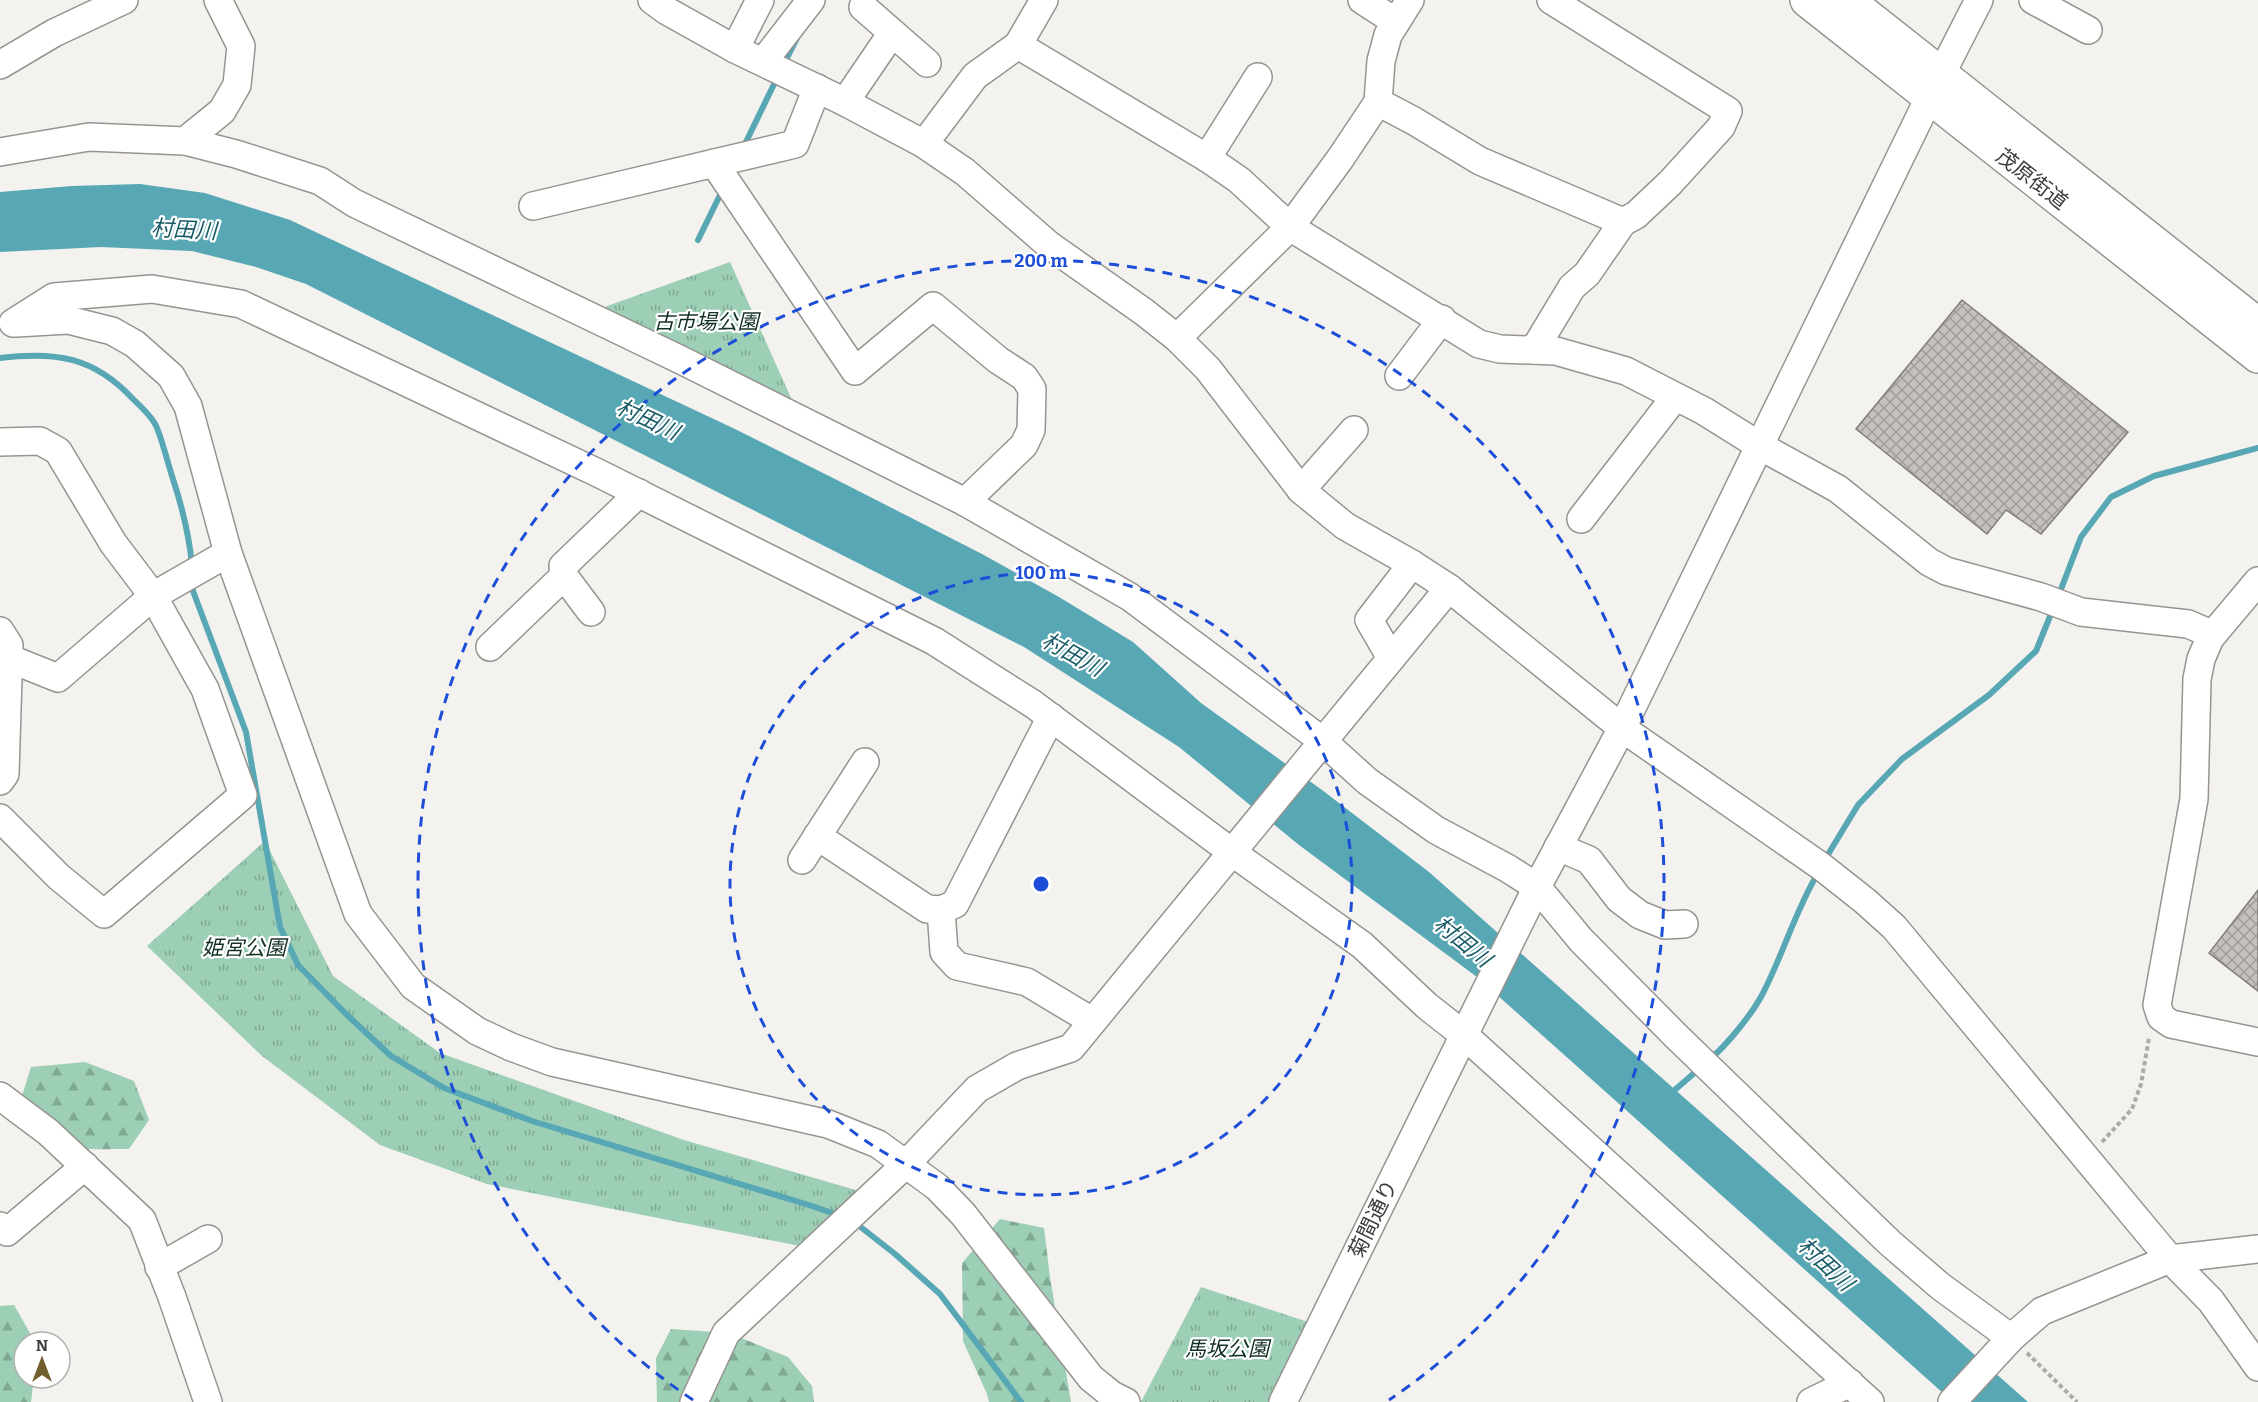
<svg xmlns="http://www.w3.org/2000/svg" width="2258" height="1402" viewBox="0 0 2258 1402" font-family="Bitter,'Noto Sans JP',serif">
<defs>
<pattern id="forest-firs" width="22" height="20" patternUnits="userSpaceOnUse" patternTransform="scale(1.5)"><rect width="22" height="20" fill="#9ccfb5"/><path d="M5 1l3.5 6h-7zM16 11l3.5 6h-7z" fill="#80a994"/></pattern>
<pattern id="park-tufts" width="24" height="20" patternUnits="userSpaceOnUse" patternTransform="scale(1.5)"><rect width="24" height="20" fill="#9ccfb5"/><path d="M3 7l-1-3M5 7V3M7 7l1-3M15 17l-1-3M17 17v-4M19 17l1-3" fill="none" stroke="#80a994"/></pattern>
<pattern id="building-cross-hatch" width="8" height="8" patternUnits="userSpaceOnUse" patternTransform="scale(1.5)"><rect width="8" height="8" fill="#c3c0bd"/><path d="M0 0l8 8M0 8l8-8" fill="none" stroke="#a09d9b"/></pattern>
</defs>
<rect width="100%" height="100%" fill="#f4f2ee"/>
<g fill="url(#forest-firs)">
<path d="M85 1062 134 1081 149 1120 129 1149C91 1149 62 1152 27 1135L22 1096 31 1067Z"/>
<path d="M1000 1219 1044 1228 1050 1277 1071 1402H989L987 1394 963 1341 962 1263Z"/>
<path d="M14 1305 35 1342H24V1378H34L31 1402H0V1306Z"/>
<path d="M671 1329 729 1333 788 1357 812 1386 814 1402H657L656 1358Z"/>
</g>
<g fill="url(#park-tufts)">
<path d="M730 262 801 420 585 314Z"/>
<path d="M265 841 333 976 440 1053 684 1140 873 1195 815 1249 487 1184 380 1145 262 1056 147 946Z"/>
<path d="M1201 1287 1320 1326 1283 1402H1141Z"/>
</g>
<path fill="#57a7b5" d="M140 184 205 193 290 220 735 429 837 480 982 554 1059 597 1133 642 1201 703 1322 790 1429 872 2028 1402H1953L1477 977 1299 845 1179 747 1024 647 306 284 256 267 192 251 101 247 0 252V192L72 186Z"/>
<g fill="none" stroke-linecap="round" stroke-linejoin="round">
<g stroke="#57a7b5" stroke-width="6">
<path d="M784 64 797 38"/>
<path d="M743 148 778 76"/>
<path d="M698 240 723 189"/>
<path d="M0 358C56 351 94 357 133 399 141 407 153 417 157 428 163 443 167 460 172 476 182 506 189 534 192 565"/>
<path d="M193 581V591L246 732 280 927 298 965 346 1014 391 1056 444 1088 532 1121 809 1205 841 1216"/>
<path d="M2058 597 2081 537 2111 497 2154 476 2258 448"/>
<path d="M1824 861 1858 805 1902 759 1989 695 2036 651 2053 609"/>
<path d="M1710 1059C1726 1046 1752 1014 1762 995 1783 955 1795 911 1818 873"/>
<path d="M1669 1095 1700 1068"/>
<path d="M853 1221 895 1254 940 1294 1021 1402"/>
</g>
</g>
<g fill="url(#building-cross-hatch)" stroke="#817f7b" stroke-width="1.5">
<path d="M1962 300 2128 432 2041 534 2006 510 1987 534 1856 429Z"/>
<path d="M2258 890V991L2209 953Z"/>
</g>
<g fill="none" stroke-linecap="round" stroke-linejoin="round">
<g stroke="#979490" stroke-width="30">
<g id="minor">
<path d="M652 0 667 11 735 49 845 102 924 144 965 172 1049 245 1144 312 1177 338 1208 369 1301 490 1345 526 1412 564 1449 588 1622 728 1822 867 1865 901 1894 927 2170 1259 2211 1301 2258 1367"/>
<path d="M1362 0 1396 22"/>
<path d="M2033 0 2088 30"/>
<path d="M863 7 927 63"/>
<path d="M1018 45 1207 158 1239 180 1290 227 1479 344 1500 349 1556 351 1626 371 1704 411 1760 446 1838 489 1929 562 1946 571 2041 597 2081 612 2188 624 2202 630 2210 638"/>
<path d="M735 49 760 0"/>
<path d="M763 62 811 0"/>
<path d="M0 65 54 33 124 0"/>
<path d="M845 102 892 33"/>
<path d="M1378 102 1414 121 1480 161 1623 222"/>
<path d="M185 141 222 111 237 85 241 46 218 0"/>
<path d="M924 144 975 76 1018 45 1044 0"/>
<path d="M0 152 89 137 185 141 236 154 320 181 354 203 681 360 965 502 1130 597 1324 742 1367 781 1436 830 1507 868 1537 887 1581 940 1676 1036 1890 1243 1940 1286 2011 1338"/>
<path d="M1207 158 1258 77"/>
<path d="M714 163 855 371 933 306 998 360 1024 377 1032 389 1031 430 1024 445 965 502"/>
<path d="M533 206 795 144 817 88"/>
<path d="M13 323 54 297 152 289 241 304 598 473 934 641 1033 704 1233 853 1362 945 1427 1006 1464 1035 1870 1402"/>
<path d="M16 323 68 320 112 331 135 344 171 376 188 406 228 553 358 914 413 986 477 1031 511 1047 552 1062 828 1124 878 1144 937 1187 963 1214 1091 1378 1112 1395 1126 1402"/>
<path d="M1177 338 1290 227 1340 159 1378 102 1381 61 1388 35 1410 0"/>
<path d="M1534 350 1572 287 1587 274 1623 222 1636 215 1670 183 1721 127 1728 111 1551 0"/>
<path d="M1399 376 1442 319"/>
<path d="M0 442 40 441 58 451 113 543 153 596 205 689 243 795 104 914 59 877 0 818"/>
<path d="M1301 490 1354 430"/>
<path d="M1581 519 1675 397"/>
<path d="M2258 581 2210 638 2201 659 2197 679 2194 799 2157 1005 2161 1017 2171 1024 2258 1042"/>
<path d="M591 612 564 576 563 566 639 493"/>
<path d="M0 631 9 645 5 774 0 781"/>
<path d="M490 647 564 576"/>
<path d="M8 658 58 678 153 596 228 553"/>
<path d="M1391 658 1369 620 1412 564"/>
<path d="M817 836 927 909 941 910 955 904 1051 717"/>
<path d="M1558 847 1589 860 1619 899 1640 915 1665 925 1684 924"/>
<path d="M802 860 865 762"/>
<path d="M941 910 944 952 957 966 1027 982 1092 1021"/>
<path d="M0 1096 48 1132 142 1220 172 1297 208 1402"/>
<path d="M0 1226 7 1232 85 1166"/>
<path d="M159 1267 208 1239"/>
<path d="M694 1402 726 1333 907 1163 977 1089 1017 1066 1071 1048 1449 588"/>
<path d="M1283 1402 1537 887 1622 728 1929 98 1979 0"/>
<path d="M1811 1402 1850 1383"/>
<path d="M1952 1402 2011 1338 2042 1311 2170 1259 2258 1249"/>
</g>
</g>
<g stroke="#979490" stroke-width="36">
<g id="major">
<path d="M1807 0 2258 356"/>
<path d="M1847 0 2258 325"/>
</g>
</g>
<g stroke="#abaaa7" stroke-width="4" stroke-dasharray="4.5 3" stroke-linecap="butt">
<path d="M2102 1142 2132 1109 2141 1084 2149 1038"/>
<path d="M2027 1353 2077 1402"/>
</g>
<use href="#minor" stroke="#fff" stroke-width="27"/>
<use href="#major" stroke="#fff" stroke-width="33"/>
</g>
<g fill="none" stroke="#1d4ed8" stroke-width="3" stroke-dasharray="10 8">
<circle cx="1041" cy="884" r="311"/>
<path d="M693 1400A623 623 0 1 1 1389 1400"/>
</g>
<g text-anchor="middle" stroke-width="4.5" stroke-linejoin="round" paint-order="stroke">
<g font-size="21" fill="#3d3c3a" stroke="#fff">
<text transform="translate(2032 179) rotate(38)" y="7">茂原街道</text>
<text transform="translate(1373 1219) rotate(-64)" y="7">菊間通り</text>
</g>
<g font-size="21" font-style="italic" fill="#123023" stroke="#fff">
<text x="706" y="329">古市場公園</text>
<text x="244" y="955">姫宮公園</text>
<text x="1227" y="1356">馬坂公園</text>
</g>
<g font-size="22" font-style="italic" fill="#1a5c67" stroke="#fff">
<text transform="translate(184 229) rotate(3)" y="8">村田川</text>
<text transform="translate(648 419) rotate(25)" y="8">村田川</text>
<text transform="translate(1073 654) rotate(29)" y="8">村田川</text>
<text transform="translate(1463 941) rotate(39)" y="8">村田川</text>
<text transform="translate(1826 1264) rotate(43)" y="8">村田川</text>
</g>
</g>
<circle cx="1041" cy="884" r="9" fill="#1d4ed8" stroke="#fff" stroke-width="3"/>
<g font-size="18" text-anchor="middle" font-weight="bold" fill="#1d4ed8" stroke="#fff" stroke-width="4.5" stroke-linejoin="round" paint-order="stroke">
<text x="1041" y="267">200 m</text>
<text x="1041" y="579">100 m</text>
</g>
<g transform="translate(42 1360)"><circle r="28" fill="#ffffff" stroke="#b1b1b0" stroke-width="1.5"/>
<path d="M0-4.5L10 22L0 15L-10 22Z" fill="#715f2d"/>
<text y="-9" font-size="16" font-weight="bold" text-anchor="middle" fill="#3d3c3a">N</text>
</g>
</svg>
